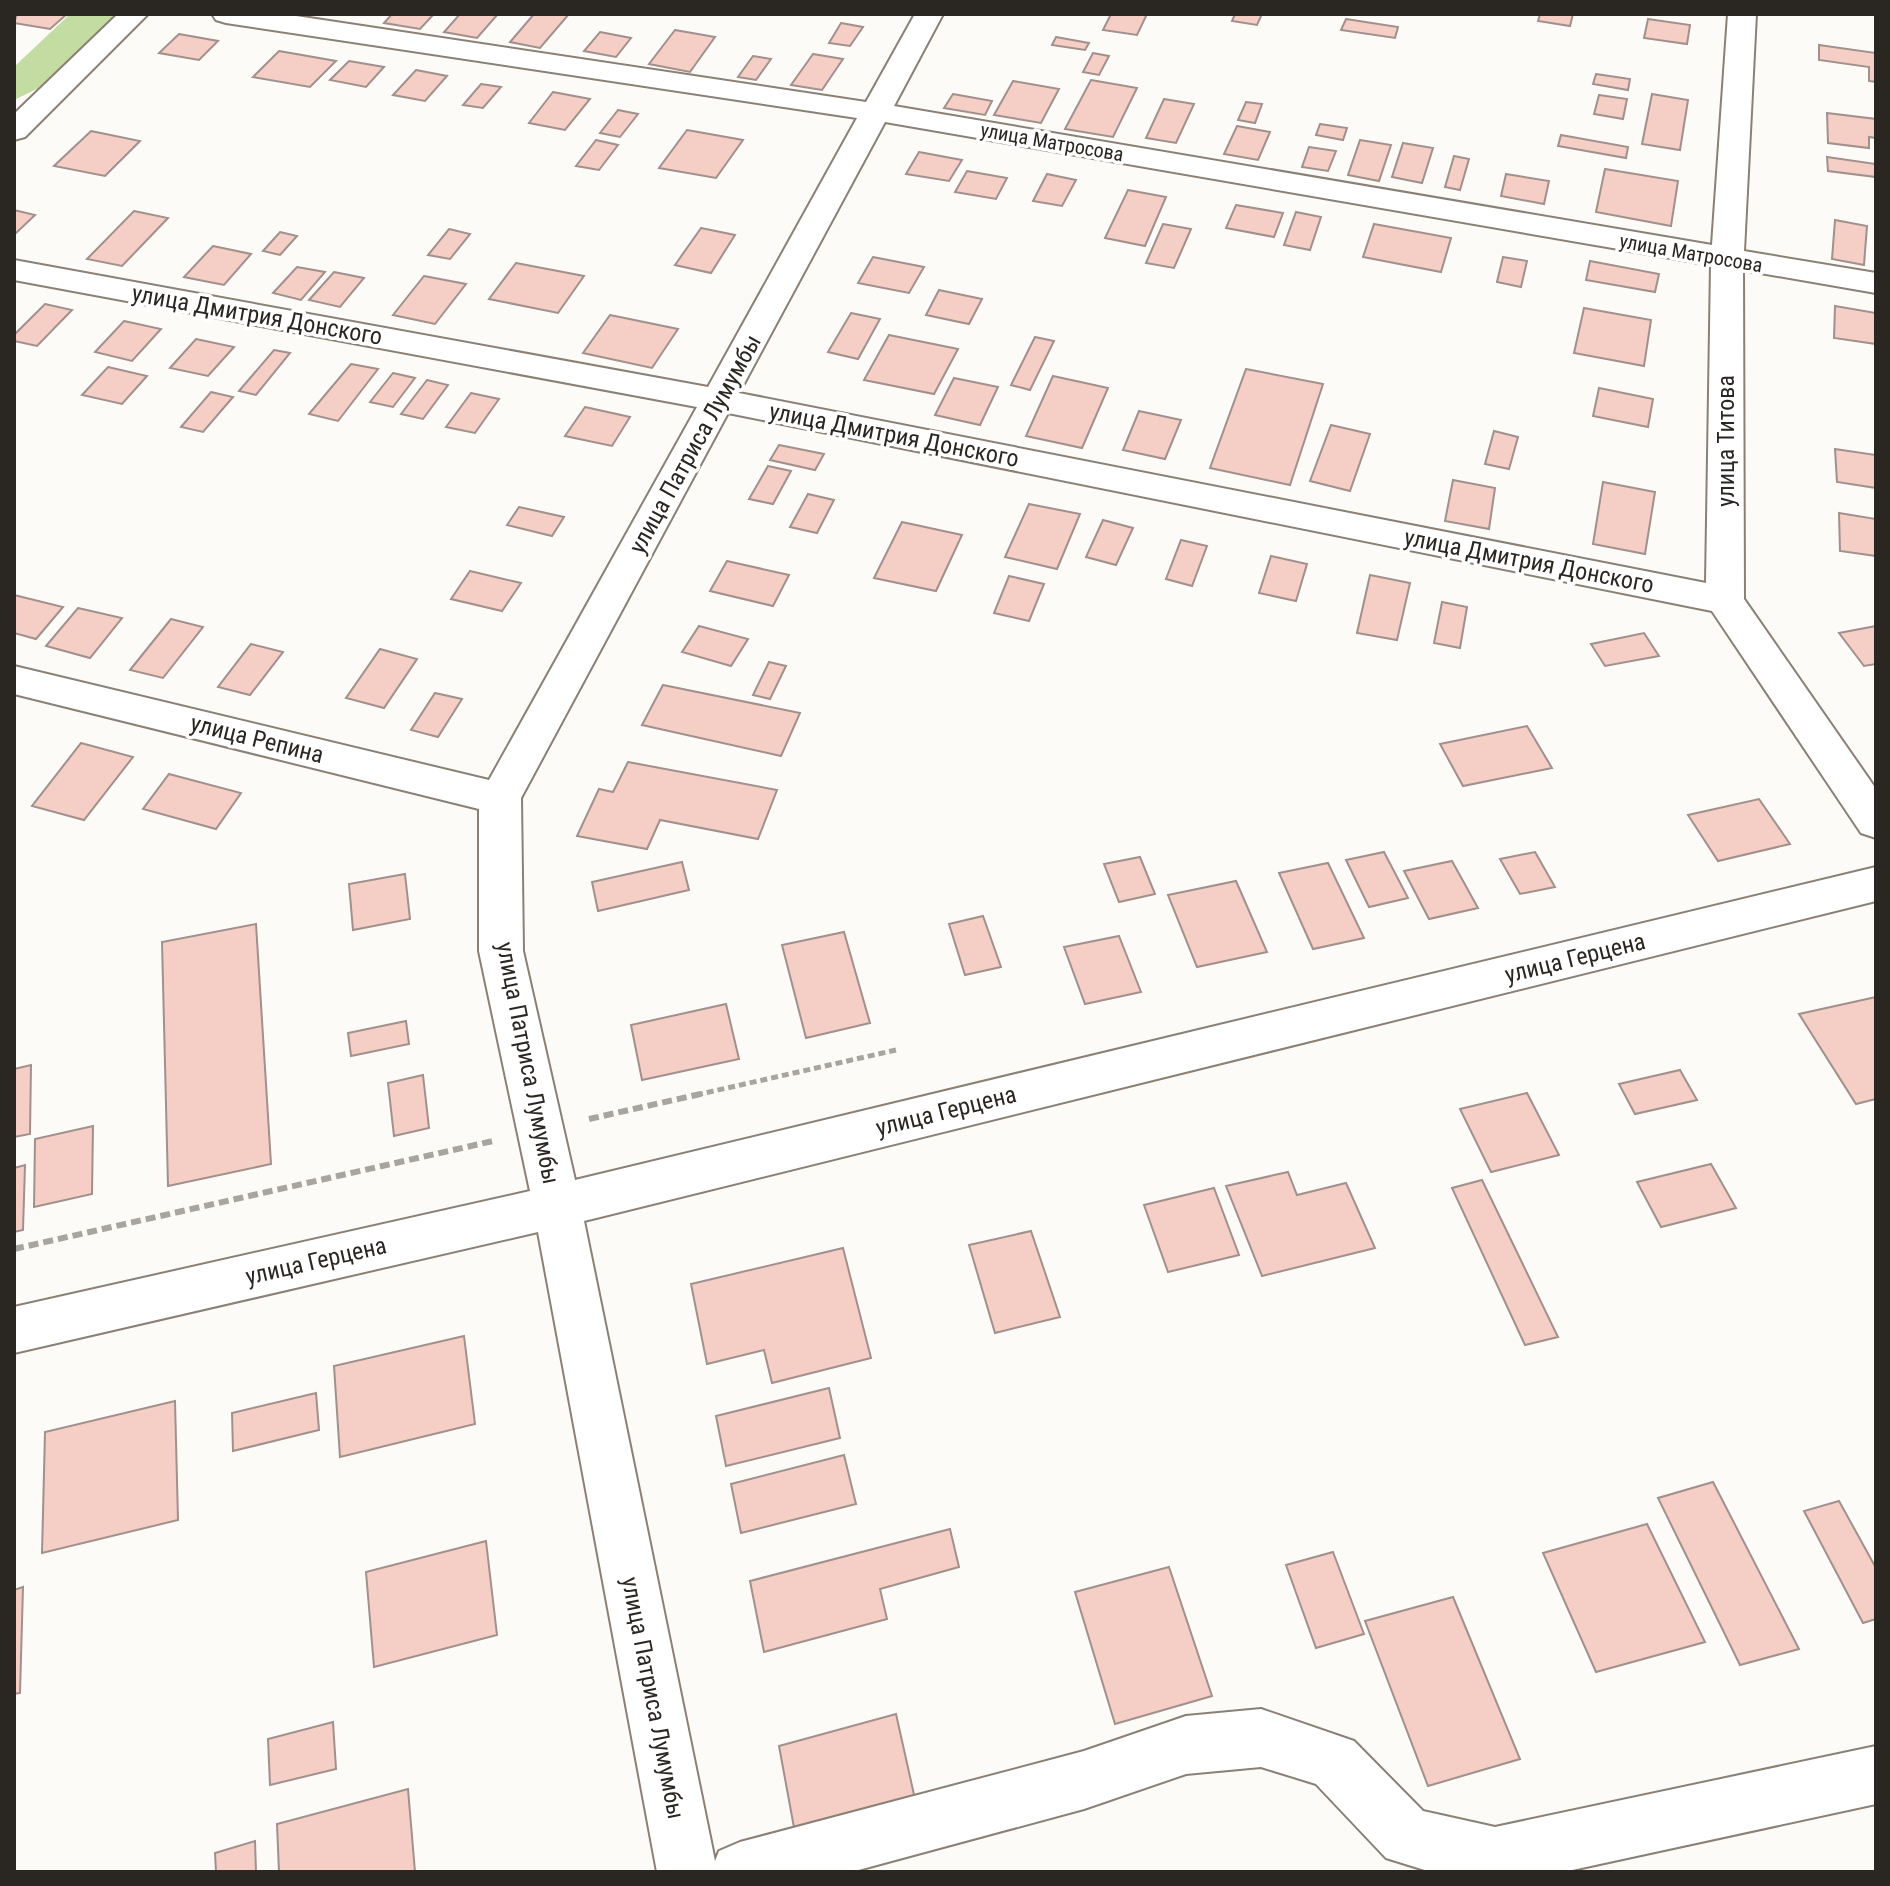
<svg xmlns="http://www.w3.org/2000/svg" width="1890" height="1886" viewBox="0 0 1890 1886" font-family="'Roboto Condensed',sans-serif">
<rect width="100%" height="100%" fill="#fdfbf8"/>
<path fill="#c2dca1" d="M70 14H113L111 21 39 88 14 100V67Z"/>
<g fill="#f5cec6" stroke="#a1908c" stroke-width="2">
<path d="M17 14H67L50 29 14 23Z"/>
<path d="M392 14H434L420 29 384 23Z"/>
<path d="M460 14H498L477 38 444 32Z"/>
<path d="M534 14H569L540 48 510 42Z"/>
<path d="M1111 14H1147L1137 35 1103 30Z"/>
<path d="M1235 14H1262L1257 25 1232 21Z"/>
<path d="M1540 14H1573L1570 26 1538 21Z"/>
<path d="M1346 19 1398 27 1395 38 1341 30Z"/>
<path d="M1648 19 1690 25 1687 44 1644 38Z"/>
<path d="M841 23 863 27 850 46 829 43Z"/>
<path d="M675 30 715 37 690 72 649 64Z"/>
<path d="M600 32 631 38 616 57 584 51Z"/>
<path d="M179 34 218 41 199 60 159 53Z"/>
<path d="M1056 37 1089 43 1085 50 1052 45Z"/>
<path d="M1819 45 1876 53V82L1869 81V67L1819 60Z"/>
<path d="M279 51 336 61 310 87 253 77Z"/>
<path d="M1093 53 1109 56 1099 75 1083 72Z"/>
<path d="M813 54 843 59 822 90 791 85Z"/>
<path d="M753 56 771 59 756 80 738 77Z"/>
<path d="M349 61 384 67 366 87 330 80Z"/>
<path d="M416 70 447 76 425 101 393 95Z"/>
<path d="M1596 74 1630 79 1628 90 1593 84Z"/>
<path d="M1091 80 1137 88 1113 137 1065 129Z"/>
<path d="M1013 81 1059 89 1041 123 994 115Z"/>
<path d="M481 84 501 87 483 108 463 105Z"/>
<path d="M553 92 590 99 565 130 529 123Z"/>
<path d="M953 94 992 101 985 115 944 108Z"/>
<path d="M1652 94 1688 100 1680 150 1642 144Z"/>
<path d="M1599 95 1627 99 1623 119 1594 114Z"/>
<path d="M1164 99 1194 104 1176 143 1146 138Z"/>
<path d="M1246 102 1262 104 1255 123 1238 120Z"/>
<path d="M618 110 638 114 620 137 600 133Z"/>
<path d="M1827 113 1876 119V138L1869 137V148L1828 143Z"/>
<path d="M1320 124 1347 128 1343 140 1316 135Z"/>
<path d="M1237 126 1270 132 1258 160 1224 154Z"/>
<path d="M687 130 743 140 716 178 659 168Z"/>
<path d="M91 131 140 141 105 176 54 166Z"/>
<path d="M1561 135 1628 147 1626 158 1558 146Z"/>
<path d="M596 140 618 145 599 170 576 166Z"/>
<path d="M1360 140 1391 145 1379 181 1348 175Z"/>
<path d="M1403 143 1433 148 1422 183 1392 177Z"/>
<path d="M1309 147 1336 151 1328 171 1302 167Z"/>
<path d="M919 152 962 160 949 181 906 174Z"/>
<path d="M1454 156 1469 159 1460 190 1445 187Z"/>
<path d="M1827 157 1876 164V177L1828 171Z"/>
<path d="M1605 169 1678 181 1671 226 1596 212Z"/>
<path d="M967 171 1007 178 996 199 955 192Z"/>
<path d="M1047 174 1076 180 1062 206 1033 201Z"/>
<path d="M1506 174 1549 181 1544 204 1501 196Z"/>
<path d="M1128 190 1166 197 1145 246 1105 238Z"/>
<path d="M1236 205 1283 213 1274 237 1226 228Z"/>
<path d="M14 210 35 215 14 235Z"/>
<path d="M134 211 168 218 122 266 87 259Z"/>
<path d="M1296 212 1321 217 1310 250 1284 245Z"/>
<path d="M1835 220 1867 226 1864 265 1832 259Z"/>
<path d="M1163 224 1191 229 1174 268 1146 263Z"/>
<path d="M1374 224 1451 238 1441 272 1363 257Z"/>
<path d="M701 228 735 235 711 273 675 265Z"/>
<path d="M449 229 470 234 450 259 428 255Z"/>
<path d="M280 232 297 236 280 255 263 251Z"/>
<path d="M213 246 251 254 224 285 184 277Z"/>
<path d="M873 257 924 267 909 293 858 283Z"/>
<path d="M1503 257 1527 261 1521 287 1497 282Z"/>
<path d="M1590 261 1659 274 1655 292 1586 280Z"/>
<path d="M516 263 584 276 558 313 489 299Z"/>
<path d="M297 267 325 272 301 300 273 293Z"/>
<path d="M334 272 364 278 340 307 309 300Z"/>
<path d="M424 276 466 284 435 324 393 315Z"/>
<path d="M939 290 982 299 969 324 926 315Z"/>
<path d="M45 304 72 310 37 346 14 341V335Z"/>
<path d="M1835 306 1876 313V344L1834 338Z"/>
<path d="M1584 308 1651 320 1644 366 1574 353Z"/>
<path d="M851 313 880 319 858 359 828 352Z"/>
<path d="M610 315 678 329 652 368 583 353Z"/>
<path d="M124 321 161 329 132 361 95 352Z"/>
<path d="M889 335 958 349 934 394 864 380Z"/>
<path d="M1035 337 1054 341 1030 390 1011 385Z"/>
<path d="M196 339 234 347 208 376 170 368Z"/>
<path d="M274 350 290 353 256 395 239 391Z"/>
<path d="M351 364 378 369 338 421 309 414Z"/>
<path d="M108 367 147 376 122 404 82 395Z"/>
<path d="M1246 369 1323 384 1290 485 1210 468Z"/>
<path d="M393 373 415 378 393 407 370 402Z"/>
<path d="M1053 376 1108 388 1082 448 1026 436Z"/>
<path d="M954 378 998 387 980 425 935 415Z"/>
<path d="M427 380 448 385 423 419 401 414Z"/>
<path d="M1599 388 1653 399 1648 427 1593 416Z"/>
<path d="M211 392 233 397 203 432 181 427Z"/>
<path d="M471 393 499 399 475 433 446 427Z"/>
<path d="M585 407 630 417 612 446 565 436Z"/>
<path d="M1139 411 1181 420 1165 459 1123 450Z"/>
<path d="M1331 425 1370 434 1350 491 1310 481Z"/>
<path d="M1494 431 1518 437 1509 469 1485 464Z"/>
<path d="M779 445 824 454 815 470 770 460Z"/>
<path d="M1835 449 1876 455V488L1837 482Z"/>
<path d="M768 466 791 471 773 504 749 499Z"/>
<path d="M1453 480 1495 488 1489 529 1445 521Z"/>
<path d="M1603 482 1655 492 1645 554 1593 544Z"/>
<path d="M808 494 834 500 817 533 790 527Z"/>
<path d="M1029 504 1080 514 1057 569 1005 557Z"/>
<path d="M519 507 564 517 552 536 507 525Z"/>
<path d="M1839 513 1876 519V556L1840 551Z"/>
<path d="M1103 520 1133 528 1116 565 1086 557Z"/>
<path d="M902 522 962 535 936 591 874 578Z"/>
<path d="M1181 540 1207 546 1192 586 1166 579Z"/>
<path d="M1271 556 1307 564 1296 601 1259 593Z"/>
<path d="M727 561 789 575 773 606 710 591Z"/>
<path d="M470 571 521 583 502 611 451 599Z"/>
<path d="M1370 575 1410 583 1397 640 1357 633Z"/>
<path d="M1009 576 1044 584 1029 621 994 613Z"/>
<path d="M14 595 63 607 36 639 14 633Z"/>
<path d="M1442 602 1467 607 1460 648 1434 643Z"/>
<path d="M78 608 122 618 90 658 46 646Z"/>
<path d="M171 619 203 627 163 678 130 670Z"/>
<path d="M699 626 748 639 731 666 682 652Z"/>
<path d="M1876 626V664L1864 666 1839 633Z"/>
<path d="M1644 633 1659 656 1605 666 1591 644Z"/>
<path d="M251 644 283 652 250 695 218 687Z"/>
<path d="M380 649 417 659 384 708 346 698Z"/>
<path d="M769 662 786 666 770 699 753 695Z"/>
<path d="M663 685 800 713 781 756 642 725Z"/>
<path d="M435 693 462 699 438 737 411 730Z"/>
<path d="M1527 726 1552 768 1463 786 1440 744Z"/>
<path d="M81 743 133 757 84 820 32 806Z"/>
<path d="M628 762 777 790 758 839 660 820 647 849 577 836 599 789 613 792Z"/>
<path d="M169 774 241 793 216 829 143 809Z"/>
<path d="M1759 799 1790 844 1718 861 1688 815Z"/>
<path d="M1384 852 1408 898 1369 907 1346 860Z"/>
<path d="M1535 852 1555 887 1520 894 1500 859Z"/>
<path d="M1140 857 1155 894 1119 902 1104 864Z"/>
<path d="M1452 861 1478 908 1429 919 1404 871Z"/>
<path d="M682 862 689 890 598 911 592 882Z"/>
<path d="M1328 863 1364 938 1313 949 1279 873Z"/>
<path d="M405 874 410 919 353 930 349 884Z"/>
<path d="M1236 881 1267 952 1197 967 1168 895Z"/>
<path d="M983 916 1001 967 965 975 949 924Z"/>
<path d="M256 924 271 1164 168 1186 162 942Z"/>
<path d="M844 932 870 1023 806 1038 782 945Z"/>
<path d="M1119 936 1141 992 1085 1004 1064 947Z"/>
<path d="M1876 997V1099L1856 1104 1799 1014Z"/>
<path d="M726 1004 739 1059 642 1080 631 1025Z"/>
<path d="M406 1021 409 1044 351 1056 348 1033Z"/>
<path d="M31 1065 30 1134 14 1137V1069Z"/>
<path d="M1680 1070 1697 1100 1635 1114 1619 1084Z"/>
<path d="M423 1075 429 1128 394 1136 388 1083Z"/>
<path d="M1527 1093 1559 1155 1491 1172 1460 1109Z"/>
<path d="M93 1126 92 1194 34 1207 35 1139Z"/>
<path d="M1711 1164 1736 1208 1661 1227 1637 1182Z"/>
<path d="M25 1165 23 1230 14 1232V1168Z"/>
<path d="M1288 1172 1297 1195 1346 1183 1375 1248 1262 1276 1226 1186Z"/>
<path d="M1482 1180 1558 1337 1525 1345 1452 1188Z"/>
<path d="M1214 1188 1239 1255 1168 1272 1144 1205Z"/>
<path d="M1031 1231 1060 1317 995 1333 969 1245Z"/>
<path d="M843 1248 871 1358 772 1383 764 1350 707 1364 691 1284Z"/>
<path d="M464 1336 475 1424 340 1457 334 1366Z"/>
<path d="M829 1388 840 1438 726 1466 716 1416Z"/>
<path d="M316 1393 319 1430 233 1451 232 1413Z"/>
<path d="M175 1401 178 1520 42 1553 45 1432Z"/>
<path d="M844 1455 856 1504 741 1533 731 1484Z"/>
<path d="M1713 1482 1799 1649 1740 1665 1658 1498Z"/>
<path d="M1839 1501 1876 1568V1619L1863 1623 1804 1511Z"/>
<path d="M1647 1524 1705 1642 1596 1672 1543 1553Z"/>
<path d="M950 1529 959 1567 880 1589 887 1619 764 1652 750 1581Z"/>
<path d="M486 1541 497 1635 374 1667 366 1572Z"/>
<path d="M1333 1552 1364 1634 1316 1648 1286 1565Z"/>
<path d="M1169 1567 1212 1696 1115 1724 1075 1592Z"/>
<path d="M23 1587 20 1693 14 1694V1590Z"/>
<path d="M1453 1597 1520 1759 1428 1786 1365 1621Z"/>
<path d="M896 1714 915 1799 795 1833 779 1746Z"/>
<path d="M333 1722 336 1769 270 1785 268 1739Z"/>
<path d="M408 1789 415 1872H279L277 1824Z"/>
<path d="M255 1841 256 1872H216L215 1853Z"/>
</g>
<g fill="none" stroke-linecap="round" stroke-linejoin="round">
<g stroke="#8b8075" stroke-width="4">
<g id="minor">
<path d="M118 14H148L25 137 14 140V114Z"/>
<path d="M212 14H283L866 102 915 14H943L894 106 1712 245 1728 14H1756L1744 251 1876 273V293L1743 270 1744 599 1876 789V838L1861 833 1712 611 728 413 521 798 523 951 575 1180 1876 867V901L584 1221 715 1861 719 1851 740 1842 1084 1751 1186 1716 1261 1709 1354 1741 1423 1811 1495 1827 1876 1746V1804L1563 1872H1431L1386 1858 1316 1784 1261 1767 1186 1774 1084 1809 851 1872H657L538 1232 14 1353V1307L530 1191 479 951V809L14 694V666L489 780 697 407 14 280V260L708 387 857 118 226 23 216 20ZM885 122 1711 265 1706 583 739 393Z"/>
</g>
</g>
<path stroke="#a8a5a1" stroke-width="5" stroke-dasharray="7 4" stroke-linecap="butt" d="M696 1095 896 1050"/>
<g stroke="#a8a5a1" stroke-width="6" stroke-dasharray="10 5" stroke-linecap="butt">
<path d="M589 1119 705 1093"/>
<path d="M14 1249 493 1141"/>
</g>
<use href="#minor" fill="#fff" fill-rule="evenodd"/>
</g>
<g text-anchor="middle" stroke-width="7" stroke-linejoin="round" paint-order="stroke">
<g font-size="20" fill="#2a2621" stroke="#fff">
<text transform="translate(1052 142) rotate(10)" y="7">улица Матросова</text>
<text transform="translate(1691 253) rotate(10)" y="7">улица Матросова</text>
</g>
<g font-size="24" fill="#2a2621" stroke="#fff">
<text transform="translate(257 315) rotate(10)" y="8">улица Дмитрия Донского</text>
<text transform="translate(894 435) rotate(11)" y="8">улица Дмитрия Донского</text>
<text transform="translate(1726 441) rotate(-90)" y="8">улица Титова</text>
<text transform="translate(695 444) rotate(-61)" y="8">улица Патриса Лумумбы</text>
<text transform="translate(1529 561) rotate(11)" y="8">улица Дмитрия Донского</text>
<text transform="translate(257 739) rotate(14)" y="8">улица Репина</text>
<text transform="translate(1575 958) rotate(-14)" y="8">улица Герцена</text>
<text transform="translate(528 1063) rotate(79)" y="8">улица Патриса Лумумбы</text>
<text transform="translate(946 1111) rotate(-14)" y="8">улица Герцена</text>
<text transform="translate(316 1261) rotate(-13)" y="8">улица Герцена</text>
<text transform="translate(653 1698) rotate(79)" y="8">улица Патриса Лумумбы</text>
</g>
</g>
<rect width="1890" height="1886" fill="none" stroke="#2a2621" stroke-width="32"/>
</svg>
